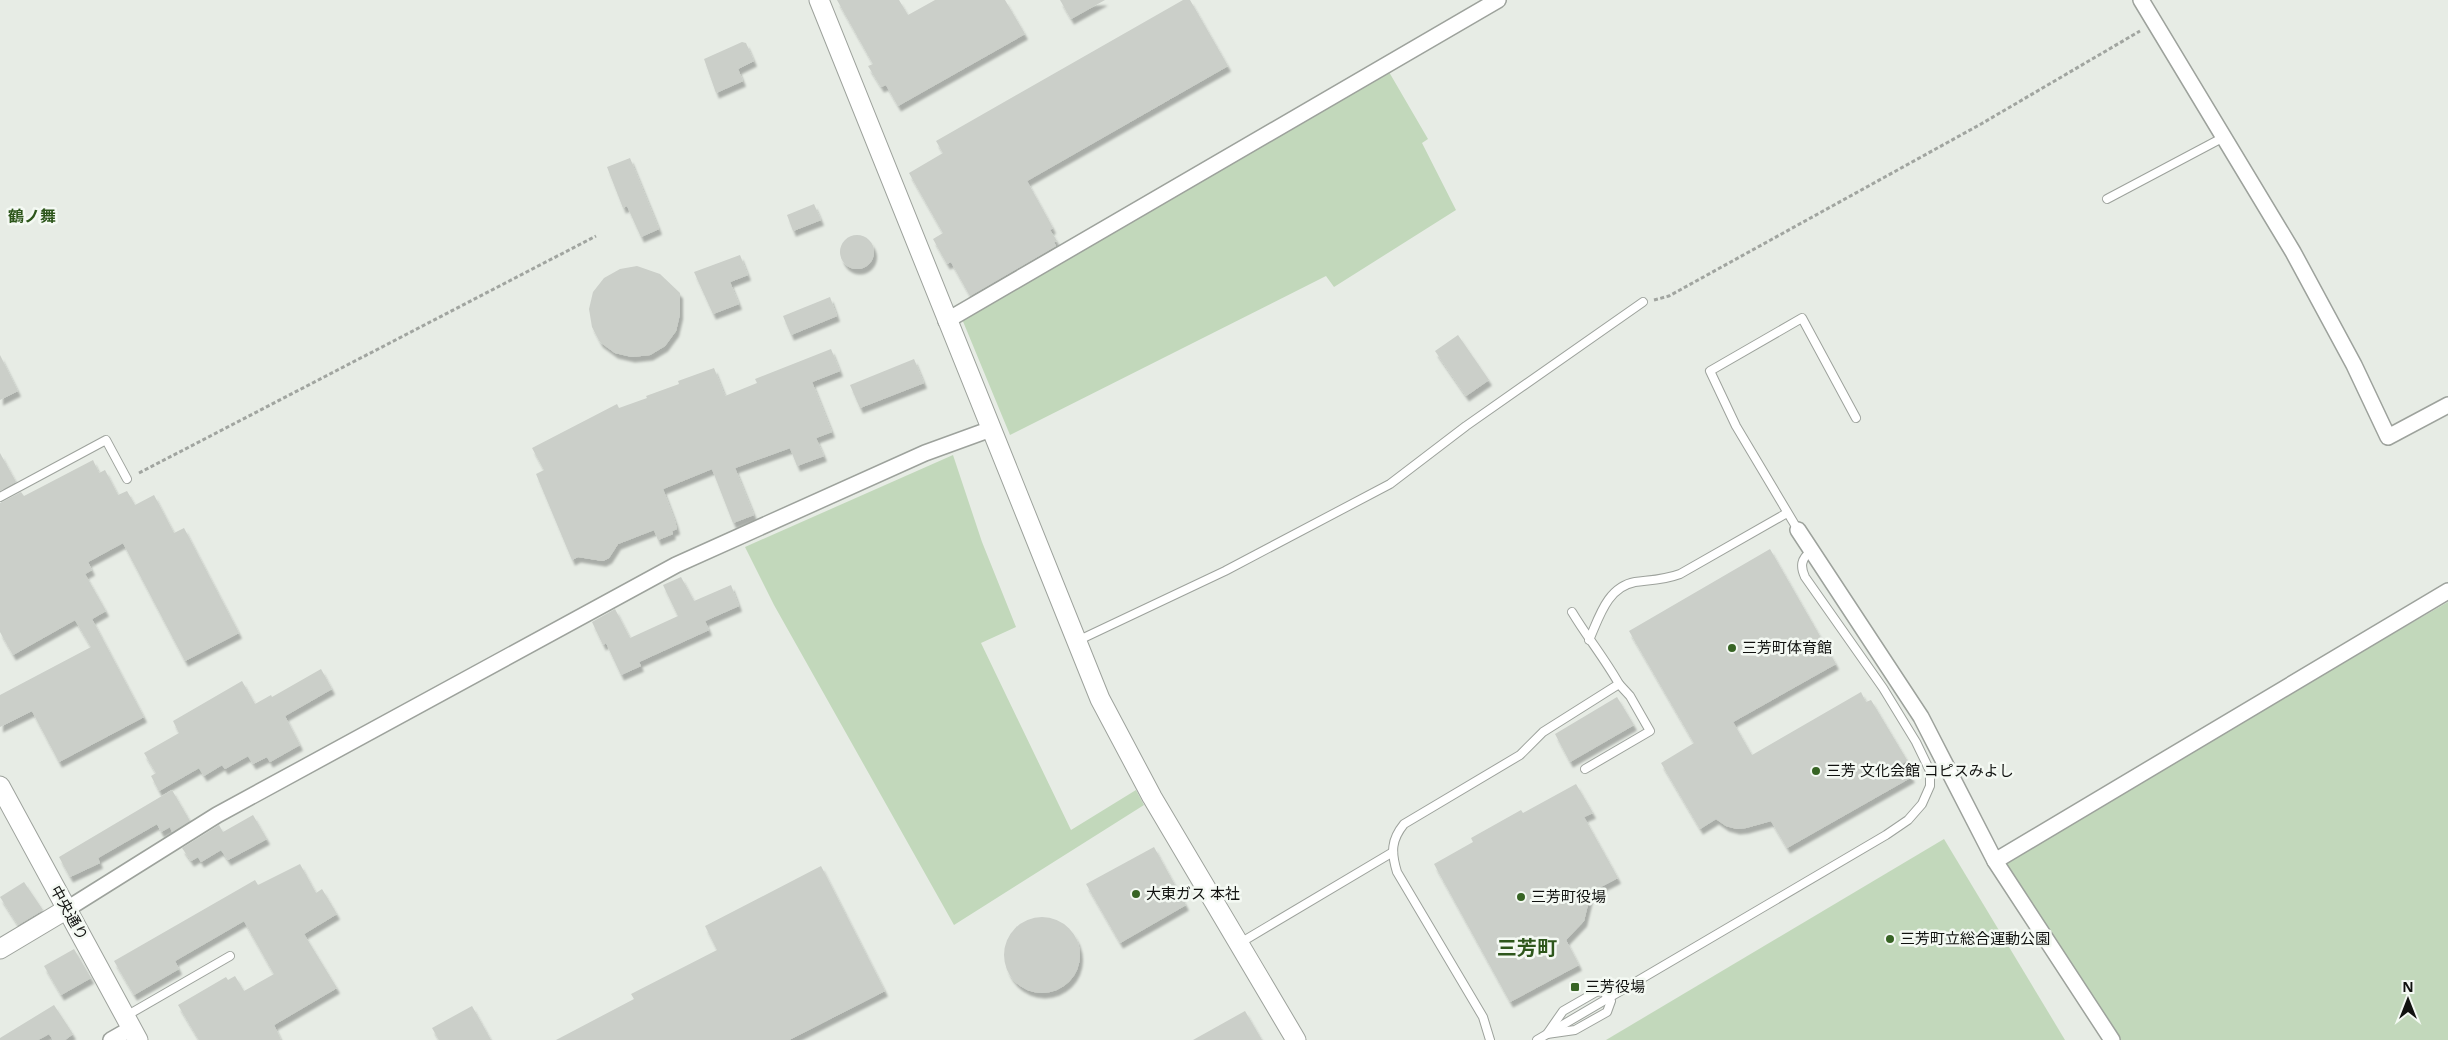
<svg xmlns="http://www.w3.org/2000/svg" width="2448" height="1040" viewBox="0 0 2448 1040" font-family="'Noto Sans','Noto Sans JP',sans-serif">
<defs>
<filter id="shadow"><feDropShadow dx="3" dy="5.5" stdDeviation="1" flood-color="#0004"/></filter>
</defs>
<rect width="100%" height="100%" fill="#e7ece5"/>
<g fill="#c2d8bb">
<path d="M1389 72 1428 139 1422 143 1456 210 1334 287 1326 276 1010 435 962 319Z"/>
<path d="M953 455 982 542 1016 627 981 643 1071 830 1136 790 1144 805 954 925 774 605 745 547Z"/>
<path d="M2448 602V1040H2119L2005 861 2220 733Z"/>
<path d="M1944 839 2065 1040H1606Z"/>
</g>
<g fill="#cbcfc9" filter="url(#shadow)">
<path d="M837 0H899L908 15 935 0H1005L1025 34 898 106 886 85 881 87 868 66 873 64Z"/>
<path d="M1060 0H1105L1071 19Z"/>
<path d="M1183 0H1190L1228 66 1027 181 1053 228 1050 230 1057 241 1054 242 1056 246 970 296 951 262 947 264 933 239 943 233 909 173 943 153 936 141Z"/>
<path d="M742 42 746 43 754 61 738 69 743 81 716 93 704 59Z"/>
<path d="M630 158 659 229 641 237 627 206 623 208 607 167Z"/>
<path d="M814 204 821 220 793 231 787 215Z"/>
<circle cx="857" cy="252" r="17"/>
<path d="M740 255 748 275 730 282 739 304 713 314 694 272Z"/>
<path d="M637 266 660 274 680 293V314L676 331 665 346 650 355 632 357 615 353 600 342 592 327 589 309 593 292 604 278 620 269Z"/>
<path d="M830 297 837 316 791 335 783 316Z"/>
<path d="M1458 335 1489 380 1466 396 1435 351Z"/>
<path d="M831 349 840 371 812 382 832 432 816 438 824 456 797 466 790 448 735 468 754 515 733 523 712 469 663 489 675 521 677 529 672 531 673 534 658 540 654 530 618 544 609 558 603 561 578 557 572 560 536 474 544 470 532 448 617 404 619 408 647 398 646 396 679 384 678 381 714 368 725 396 757 383 755 379Z"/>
<path d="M0 355 18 391 0 400Z"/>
<path d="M914 359 924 383 860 408 850 385Z"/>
<path d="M0 453 16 482 0 491Z"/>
<path d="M93 460 99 473 105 470 118 495 127 491 135 505 154 495 174 533 184 528 239 633 185 661 123 543 88 562 92 570 85 574 106 611 92 619 144 717 59 762 32 711 0 727V695L91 647 75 620 13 655 0 632V503L21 492 24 496Z"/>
<path d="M1770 549 1836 664 1733 722 1752 755 1861 692 1866 702 1871 700 1907 760 1902 764 1912 777 1787 848 1771 821 1746 828 1737 829 1726 826 1716 819 1700 829 1661 763 1694 743 1629 631Z"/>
<path d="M681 577 694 601 731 585 739 606 705 621 709 630 639 662 641 666 621 675 606 643 603 645 592 622 615 609 630 638 678 616 663 585Z"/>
<path d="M321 669 332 689 285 716 300 745 270 762 267 757 253 764 248 756 225 769 222 765 204 776 199 768 159 791 151 776 156 773 144 753 179 733 173 721 242 681 255 704 271 695 272 697Z"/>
<path d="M1617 697 1634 725 1570 762 1555 734Z"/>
<path d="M1576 784 1593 813 1584 817 1618 878 1591 892 1584 921 1566 940 1579 965 1510 1002 1434 864 1473 842 1471 838 1521 810 1523 813Z"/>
<path d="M172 790 190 821 172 832 170 827 161 832 157 824 98 858 100 863 70 877 59 857Z"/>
<path d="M253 815 267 839 228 860 221 850 201 862 198 857 191 861 182 848 219 825 223 832Z"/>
<path d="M1154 847 1186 905 1120 943 1086 884Z"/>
<path d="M300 864 316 893 322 889 337 914 304 934 337 988 274 1025 281 1040H199L178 1005 226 977 228 980 235 976 244 991 274 974 244 921 175 961 179 969 134 995 114 961 255 880 258 885Z"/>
<path d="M821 866 885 991 789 1040H556L634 999 631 994 717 950 705 926Z"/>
<path d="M24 882 43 910 18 925 0 897Z"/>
<circle cx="1042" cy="955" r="38"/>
<path d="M74 949 91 978 61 995 44 966Z"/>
<path d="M54 1005 73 1034 65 1040H53L49 1034 38 1040H0V1038Z"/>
<path d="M472 1006 491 1040H439L432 1028Z"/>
<path d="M1245 1011 1262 1040H1193Z"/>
</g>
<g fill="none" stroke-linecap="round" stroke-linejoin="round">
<g stroke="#9da29c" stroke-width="10">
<g id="service">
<path d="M2107 199 2224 137"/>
<path d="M0 497 106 440 127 479"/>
<path d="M1798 530 1736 426 1710 371 1802 318 1856 418"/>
<path d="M1589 640C1599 618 1607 587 1635 582 1651 580 1664 580 1680 574L1787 513"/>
<path d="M1077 641 1225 571 1390 484 1466 426 1643 302"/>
<path d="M1585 769 1650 731 1630 696 1619 684"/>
<path d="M1240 943 1393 852"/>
<path d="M1603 991 1611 1001 1607 1012 1575 1030 1547 1034 1563 1011 1596 992Z"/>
<path d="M126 1016 230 956"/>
<path d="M1490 1040 1483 1017 1397 872C1391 852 1391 840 1404 824L1520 755 1543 732 1619 684C1605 659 1587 637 1572 612"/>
<path d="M1537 1040 1886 835 1908 820 1922 804 1930 786V771L1916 742 1883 688 1805 577C1800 566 1801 559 1811 551"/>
</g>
</g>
<g stroke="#9da29c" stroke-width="18">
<g id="minor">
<path d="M2141 0 2293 252 2354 365 2388 437 2448 405"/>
<path d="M946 321 1498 0"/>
<path d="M1798 530 1921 717 1995 861 2112 1040"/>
<path d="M1995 861 2448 591"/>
<path d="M67 909 217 815 676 565 925 453 991 429"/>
<path d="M111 1040 132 1028"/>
</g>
</g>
<g stroke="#9da29c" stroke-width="21">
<g id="tertiary">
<path d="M819 0 1100 699 1152 797 1296 1040"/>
<path d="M0 786 138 1040"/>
<path d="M0 949 67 909"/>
</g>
</g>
<g stroke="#a1a5a0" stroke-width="3" stroke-dasharray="4 2.5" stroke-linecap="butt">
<path d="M1654 300 1669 296 1981 124 2140 31"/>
<path d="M139 473 596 236"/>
</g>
<use href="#service" stroke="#fff" stroke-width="8"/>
<use href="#minor" stroke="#fff" stroke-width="15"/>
<use href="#tertiary" stroke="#fff" stroke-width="19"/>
</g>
<g fill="#376424" stroke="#f4f9f3" stroke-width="2">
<circle cx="1732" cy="648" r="5"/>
<circle cx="1816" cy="771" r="5"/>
<circle cx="1136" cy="894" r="5"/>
<circle cx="1521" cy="897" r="5"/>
<circle cx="1890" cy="939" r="5"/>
<rect x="1570" y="982" width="10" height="10" rx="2.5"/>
</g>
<g text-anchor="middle" stroke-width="5" stroke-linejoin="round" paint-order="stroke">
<g font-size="15" fill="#111210" stroke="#f4f9f3" text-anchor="start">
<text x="1742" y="653">三芳町体育館</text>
<text x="1826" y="776">三芳 文化会館 コピスみよし</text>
<text x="1146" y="899">大東ガス 本社</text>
<text x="1531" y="902">三芳町役場</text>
<text x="1900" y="944">三芳町立総合運動公園</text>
<text x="1585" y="992">三芳役場</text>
</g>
<g font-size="15" fill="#111210" stroke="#f4f9f3">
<text transform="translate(69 913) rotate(61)" y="5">中央通り</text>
</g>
<g font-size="16" font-weight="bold" fill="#2d561b" stroke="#f4f9f3">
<text x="32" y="222">鶴ノ舞</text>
</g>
<g font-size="20" font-weight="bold" fill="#2d561b" stroke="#f4f9f3">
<text x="1527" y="955">三芳町</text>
</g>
</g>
<g transform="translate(2408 1000)" stroke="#f4f9f3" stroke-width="4" paint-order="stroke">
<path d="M0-4L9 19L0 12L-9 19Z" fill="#111210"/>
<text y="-8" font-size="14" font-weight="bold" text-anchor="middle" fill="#111210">N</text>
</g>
</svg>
